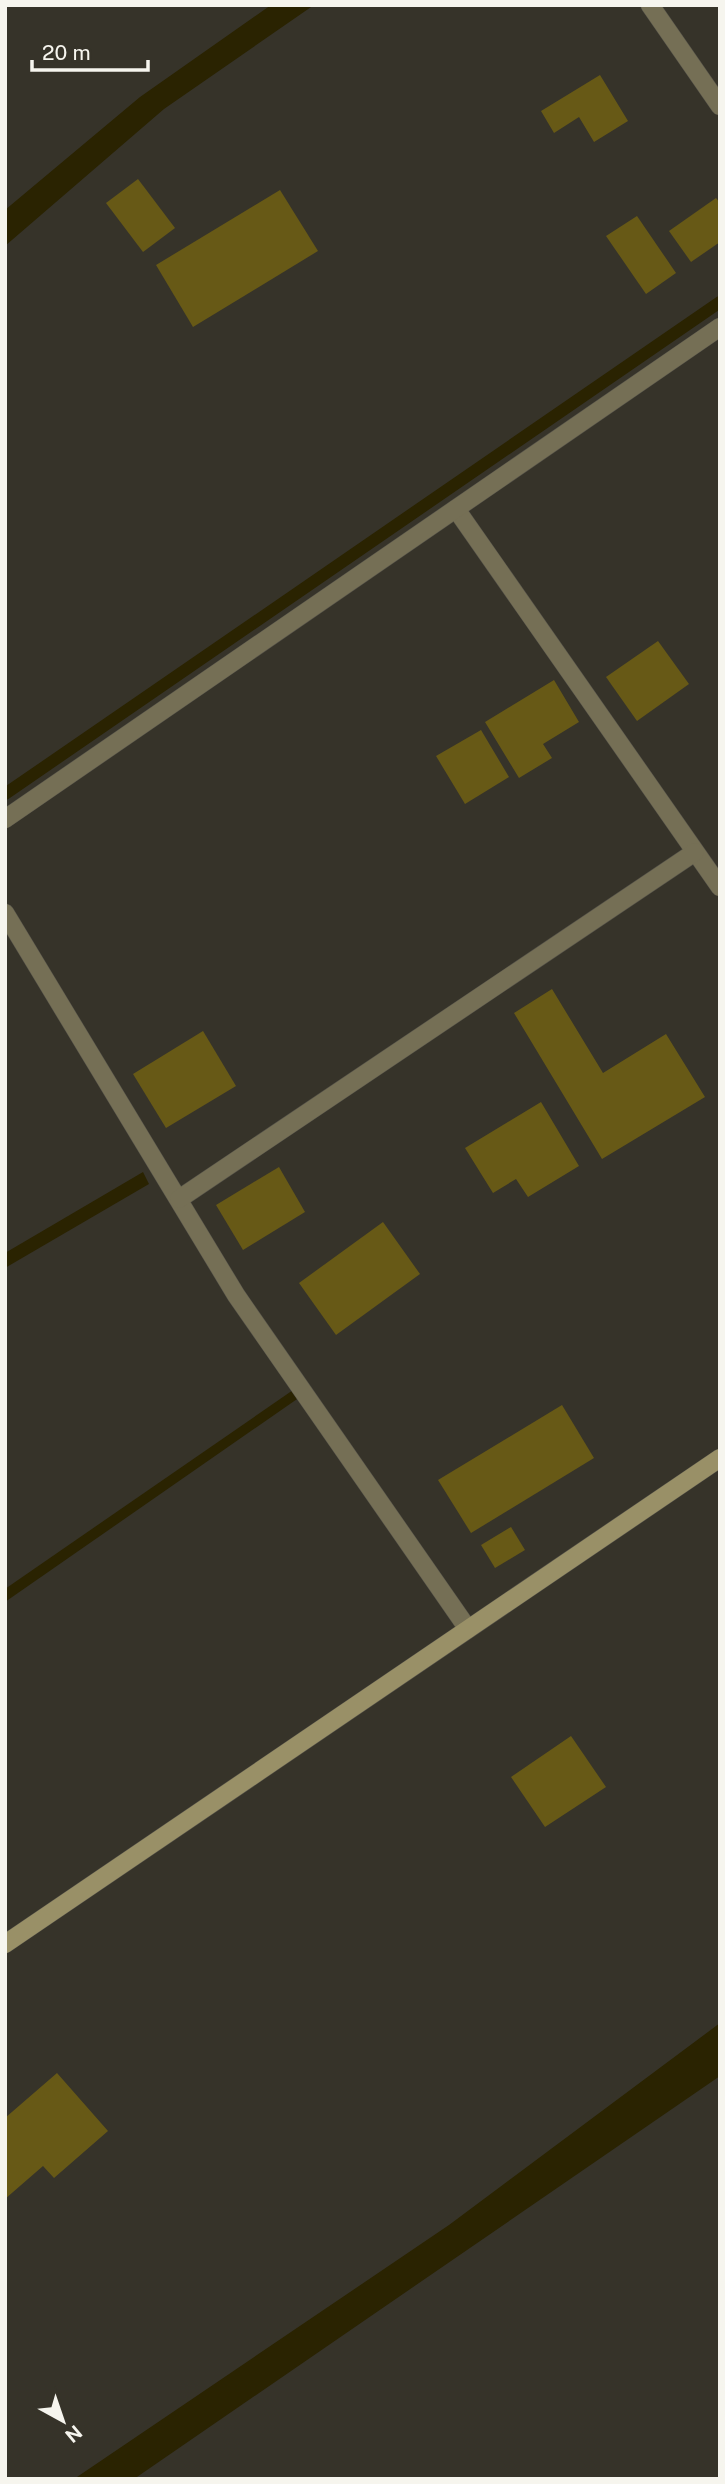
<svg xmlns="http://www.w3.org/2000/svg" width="725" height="2484" viewBox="0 0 725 2484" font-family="'Public Sans',sans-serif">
<rect width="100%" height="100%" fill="#363329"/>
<g fill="#2a2301">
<path d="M271 5H314L164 109 5 246V210L140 97Z"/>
<path d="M143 1172 149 1184 5 1268V1253Z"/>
<path d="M296 1388 300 1397 5 1602V1589Z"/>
<path d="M720 2023V2076L134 2479H74L449 2225Z"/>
</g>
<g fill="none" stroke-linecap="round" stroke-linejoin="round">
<path stroke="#2a2301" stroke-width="12" d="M5 794 720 302"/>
</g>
<g fill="#675916">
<path d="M600 75 628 121 594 142 579 117 554 133 541 111Z"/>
<path d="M138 179 175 228 143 252 106 203Z"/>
<path d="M280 190 318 251 193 327 156 265Z"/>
<path d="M716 198 720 203V242L691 262 669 231Z"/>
<path d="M637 216 676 273 646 294 606 236Z"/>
<path d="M658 641 689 684 637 721 606 677Z"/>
<path d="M554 680 579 722 543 744 552 758 519 778 485 722Z"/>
<path d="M481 730 509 777 465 804 436 756Z"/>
<path d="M552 989 603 1073 666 1034 705 1097 602 1159 514 1013Z"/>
<path d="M203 1031 236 1086 166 1128 133 1074Z"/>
<path d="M541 1102 579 1166 528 1197 516 1179 493 1193 465 1148Z"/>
<path d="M279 1167 305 1212 243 1250 216 1205Z"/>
<path d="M383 1222 420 1274 336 1335 299 1283Z"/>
<path d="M562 1405 594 1458 471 1533 438 1480Z"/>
<path d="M511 1527 525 1550 495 1568 481 1545Z"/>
<path d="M571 1736 606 1787 545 1827 511 1777Z"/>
<path d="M57 2073 108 2131 54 2178 43 2166 5 2199V2118Z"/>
</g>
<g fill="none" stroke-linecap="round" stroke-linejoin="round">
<g stroke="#555249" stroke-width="19">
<g id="street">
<path d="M650 5 720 106"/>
<path d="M456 509 720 887"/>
<path d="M5 819 720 327"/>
<path d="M5 913 236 1295 468 1629"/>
<path d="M179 1199 695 852"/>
</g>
</g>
<g stroke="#555249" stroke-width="19">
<path id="secondary" d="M5 1944 720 1458"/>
</g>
<use href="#street" stroke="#756f55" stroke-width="18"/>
<use href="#secondary" stroke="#999067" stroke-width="18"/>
</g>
<rect width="725" height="2484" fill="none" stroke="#f6f5ee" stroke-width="14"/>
<g transform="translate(63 2421) rotate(140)" stroke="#363329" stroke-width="5" paint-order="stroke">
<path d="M0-5L12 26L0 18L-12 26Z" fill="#f6f5ee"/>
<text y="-10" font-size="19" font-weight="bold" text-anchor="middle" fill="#f6f5ee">N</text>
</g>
<path d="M32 60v10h116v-10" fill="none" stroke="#f6f5ee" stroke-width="3.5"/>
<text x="42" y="60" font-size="21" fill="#f6f5ee" stroke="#363329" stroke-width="5" paint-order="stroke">20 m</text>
</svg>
